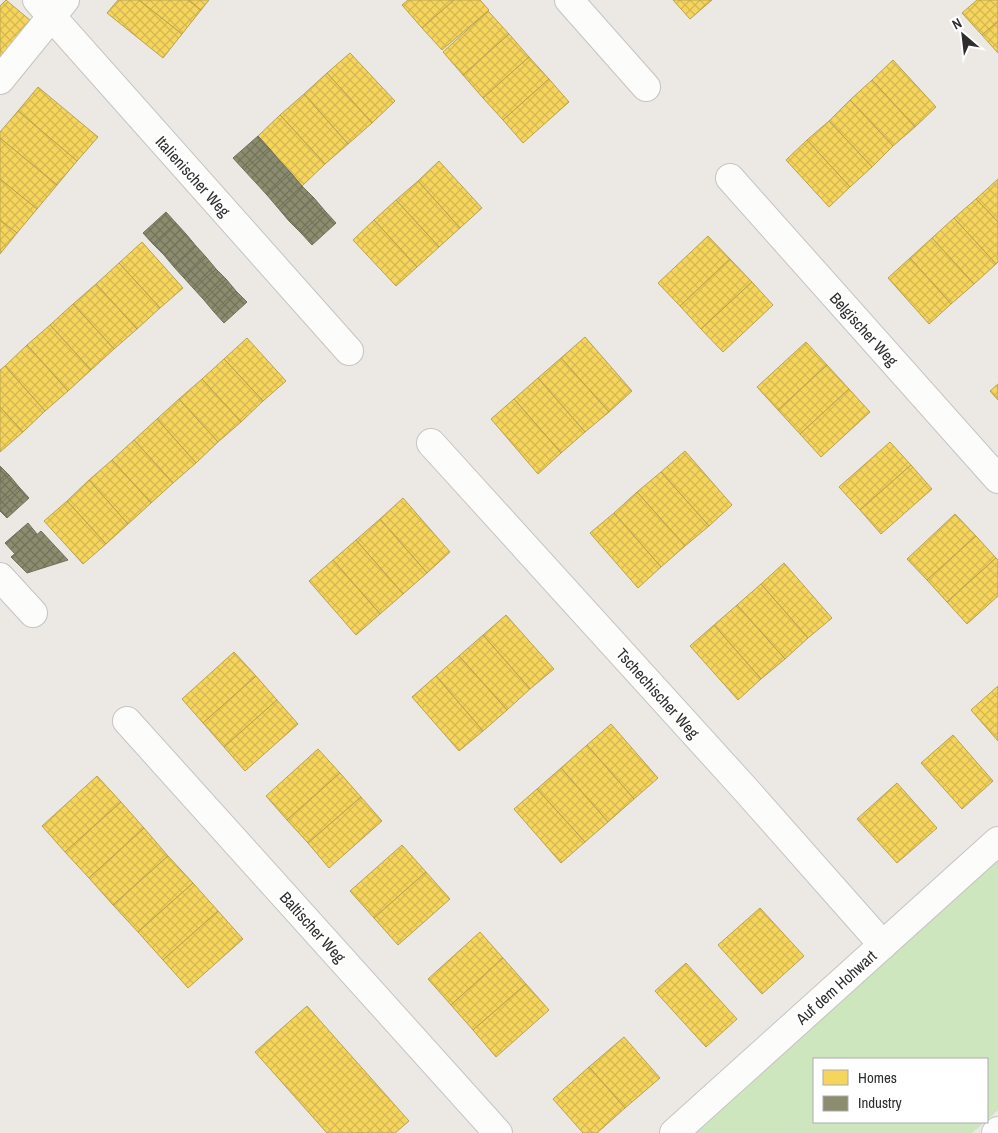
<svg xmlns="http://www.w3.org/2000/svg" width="998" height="1133" viewBox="0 0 998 1133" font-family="'Archivo Narrow',sans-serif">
<defs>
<pattern id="homes-cross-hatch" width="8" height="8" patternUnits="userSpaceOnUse" patternTransform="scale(1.25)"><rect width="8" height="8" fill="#f6d55c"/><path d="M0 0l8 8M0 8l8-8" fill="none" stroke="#d3b750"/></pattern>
<pattern id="industry-cross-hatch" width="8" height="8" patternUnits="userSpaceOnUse" patternTransform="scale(1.25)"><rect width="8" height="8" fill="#8c8c6e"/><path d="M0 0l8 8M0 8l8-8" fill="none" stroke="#73735b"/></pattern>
</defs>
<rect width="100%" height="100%" fill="#ece8e4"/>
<path fill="#cee6be" d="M998 861V1110L987 1120V1059H814V1122H985L972 1133H693Z"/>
<g fill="url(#homes-cross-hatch)" stroke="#baa34e">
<path d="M6 0 31 21 0 59V6Z"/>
<path d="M118 0H139L182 34 163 58 107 13Z"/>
<path d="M139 0H188L201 10 182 34Z"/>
<path d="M188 0H209L201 10Z"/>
<path d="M408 0H454L422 28 402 5Z"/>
<path d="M454 0H480L489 10 442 50 422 28Z"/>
<path d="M673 0H712L690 19Z"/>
<path d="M977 0H998V21L982 35 962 13Z"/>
<path d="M488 11 509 34 463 75 443 52Z"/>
<path d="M998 21V53L982 35Z"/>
<path d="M509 34 529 57 483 98 463 75Z"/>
<path d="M350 53 395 101 372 123 327 73Z"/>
<path d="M529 57 549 79 503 120 483 98Z"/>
<path d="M893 60 936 107 915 127 872 80Z"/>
<path d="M327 73 372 123 348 144 304 94Z"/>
<path d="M549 79 569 102 523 143 503 120Z"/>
<path d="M872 80 915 127 893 146 850 100Z"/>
<path d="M38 87 98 137 77 161 18 111Z"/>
<path d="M304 94 348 144 325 164 280 115Z"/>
<path d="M850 100 893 146 872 167 829 121Z"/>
<path d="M18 111 77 161 57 185 0 138V132Z"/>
<path d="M280 115 325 164 302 186 258 136Z"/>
<path d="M829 121 872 167 850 187 807 140Z"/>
<path d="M0 138 57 185 37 209 0 179Z"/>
<path d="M807 140 850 187 829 207 786 160Z"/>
<path d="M439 161 482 208 460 228 418 181Z"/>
<path d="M0 179 37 209 17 233 0 220Z"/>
<path d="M998 179V222L976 199Z"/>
<path d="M418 181 460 228 439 247 396 200Z"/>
<path d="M976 199 998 222V262L996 264 954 218Z"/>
<path d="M396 200 439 247 417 267 374 220Z"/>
<path d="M954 218 996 264 974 284 932 238Z"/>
<path d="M0 220 17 233 0 254Z"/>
<path d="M374 220 417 267 396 286 353 240Z"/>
<path d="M708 236 730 259 680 306 658 283Z"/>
<path d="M932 238 974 284 951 304 910 258Z"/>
<path d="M142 242 183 288 160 308 119 263Z"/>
<path d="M910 258 951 304 929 324 888 278Z"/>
<path d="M730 259 752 282 701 329 680 306Z"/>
<path d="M119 263 160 308 137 329 96 284Z"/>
<path d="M752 282 773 305 723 352 701 329Z"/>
<path d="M96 284 137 329 114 349 73 304Z"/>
<path d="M73 304 114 349 91 370 50 325Z"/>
<path d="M50 325 91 370 68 391 27 345Z"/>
<path d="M585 337 632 391 609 412 561 358Z"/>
<path d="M247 338 286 381 263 401 224 359Z"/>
<path d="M806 342 827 365 778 410 757 387Z"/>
<path d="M27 345 68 391 45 411 5 366Z"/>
<path d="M561 358 609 412 585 432 538 378Z"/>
<path d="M224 359 263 401 241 422 202 379Z"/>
<path d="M827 365 849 389 800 434 778 410Z"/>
<path d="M5 366 45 411 23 432 0 407V370Z"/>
<path d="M538 378 585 432 561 453 514 399Z"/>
<path d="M202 379 241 422 218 442 179 399Z"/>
<path d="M998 384V400L990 391Z"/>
<path d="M849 389 870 412 821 457 800 434Z"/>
<path d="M179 399 218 442 196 463 157 419Z"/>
<path d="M514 399 561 453 538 474 491 419Z"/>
<path d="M0 407 23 432 0 452Z"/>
<path d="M157 419 196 463 173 483 134 440Z"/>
<path d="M134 440 173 483 151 503 112 460Z"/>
<path d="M890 442 911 465 860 510 839 487Z"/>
<path d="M685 451 732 505 709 526 661 472Z"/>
<path d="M112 460 151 503 128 524 89 480Z"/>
<path d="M911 465 932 489 881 534 860 510Z"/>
<path d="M661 472 709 526 685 546 637 492Z"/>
<path d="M89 480 128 524 106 544 67 501Z"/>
<path d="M637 492 685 546 661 567 614 513Z"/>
<path d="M403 498 450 552 427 573 380 519Z"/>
<path d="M67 501 106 544 83 564 44 521Z"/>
<path d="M614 513 661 567 638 588 590 533Z"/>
<path d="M955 514 976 536 927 580 907 559Z"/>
<path d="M380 519 427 573 403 594 356 540Z"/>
<path d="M976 536 996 558 947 602 927 580Z"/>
<path d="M356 540 403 594 380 614 333 560Z"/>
<path d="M996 558 998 560V596L967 624 947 602Z"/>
<path d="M333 560 380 614 356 635 309 581Z"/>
<path d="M784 563 832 618 808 638 761 584Z"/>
<path d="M761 584 808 638 785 659 737 605Z"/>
<path d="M737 605 785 659 761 679 714 625Z"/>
<path d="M506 615 554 669 530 689 483 635Z"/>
<path d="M714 625 761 679 738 700 690 646Z"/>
<path d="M483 635 530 689 507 710 459 656Z"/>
<path d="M234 652 256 676 203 723 182 699Z"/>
<path d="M459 656 507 710 483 731 436 676Z"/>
<path d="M256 676 277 700 224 747 203 723Z"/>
<path d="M436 676 483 731 459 751 412 697Z"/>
<path d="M998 686V741L971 710Z"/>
<path d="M277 700 298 724 245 771 224 747Z"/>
<path d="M611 724 658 778 634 799 587 745Z"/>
<path d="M953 735 993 781 962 809 921 763Z"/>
<path d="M587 745 634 799 608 822 561 768Z"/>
<path d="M318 749 340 773 287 820 266 796Z"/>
<path d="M561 768 608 822 585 842 537 789Z"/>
<path d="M340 773 361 797 308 843 287 820Z"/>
<path d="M97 776 121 802 65 852 42 826Z"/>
<path d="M897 783 937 828 897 863 857 819Z"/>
<path d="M537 789 585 842 561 863 514 809Z"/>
<path d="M361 797 382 821 329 868 308 843Z"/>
<path d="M121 802 144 828 89 878 65 852Z"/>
<path d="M144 828 168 856 113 905 89 878Z"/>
<path d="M402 845 426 872 374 918 350 891Z"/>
<path d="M168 856 193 883 138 932 113 905Z"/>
<path d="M426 872 450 899 398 945 374 918Z"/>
<path d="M193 883 218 911 163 960 138 932Z"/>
<path d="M760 908 804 956 762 994 718 945Z"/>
<path d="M218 911 243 939 188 988 163 960Z"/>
<path d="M480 932 503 958 451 1005 428 979Z"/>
<path d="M503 958 526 984 473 1030 451 1005Z"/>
<path d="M686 963 737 1019 706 1047 655 991Z"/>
<path d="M526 984 549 1010 496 1057 473 1030Z"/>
<path d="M307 1006 409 1121 395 1133H327L255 1052Z"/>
<path d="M624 1037 660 1078 625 1108 589 1067Z"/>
<path d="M589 1067 625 1108 597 1133H583L553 1099Z"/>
</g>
<g fill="url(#industry-cross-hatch)" stroke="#70705b">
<path d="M258 136 269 148 244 170 233 158Z"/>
<path d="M269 148 280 161 256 183 244 170Z"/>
<path d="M280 161 291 173 267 195 256 183Z"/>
<path d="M291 173 302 186 278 208 267 195Z"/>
<path d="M302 186 314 198 289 221 278 208Z"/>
<path d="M314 198 325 211 301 233 289 221Z"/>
<path d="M325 211 336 223 312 245 301 233Z"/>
<path d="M166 212 176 223 153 244 143 233Z"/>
<path d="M176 223 186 234 164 255 153 244Z"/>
<path d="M186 234 196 246 174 267 164 255Z"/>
<path d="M196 246 206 257 184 278 174 267Z"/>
<path d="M206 257 216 269 194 289 184 278Z"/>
<path d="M216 269 226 279 204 300 194 289Z"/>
<path d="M226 279 236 291 214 312 204 300Z"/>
<path d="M236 291 247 302 224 323 214 312Z"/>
<path d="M0 466 9 475 0 483Z"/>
<path d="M9 475 19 487 0 504V483Z"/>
<path d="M19 487 29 498 7 518 0 511V504Z"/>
<path d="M28 523 37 534 15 554 5 543Z"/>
<path d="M41 531 68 560 27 573 11 557Z"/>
</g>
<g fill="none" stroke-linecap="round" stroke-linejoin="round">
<g stroke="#c5c4c5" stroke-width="30">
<g id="minor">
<path d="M37 0 349 351"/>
<path d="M569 0 646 87"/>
<path d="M0 80 65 0"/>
<path d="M730 178 998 479"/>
<path d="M431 443 746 790 883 945"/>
<path d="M0 577 33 613"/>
<path d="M127 721 498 1133"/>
<path d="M674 1133 998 841"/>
<path d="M996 1133 998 1131"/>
</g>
</g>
<use href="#minor" stroke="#fcfcfb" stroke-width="28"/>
</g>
<g text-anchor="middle" stroke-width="5" stroke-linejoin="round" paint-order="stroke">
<g font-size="16" fill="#2e2e2e" stroke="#fff">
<text transform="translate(193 176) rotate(48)" y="6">Italienischer Weg</text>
<text transform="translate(864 329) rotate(48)" y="6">Belgischer Weg</text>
<text transform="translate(658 693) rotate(48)" y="6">Tschechischer Weg</text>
<text transform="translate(313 927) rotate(48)" y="6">Baltischer Weg</text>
<text transform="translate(836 987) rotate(-42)" y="6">Auf dem Hohwart</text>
</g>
</g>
<rect x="813" y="1058" width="175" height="65" fill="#ffffff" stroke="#ababab"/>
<rect x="823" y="1070" width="25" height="15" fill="#f6d55c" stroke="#ababab"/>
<text x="858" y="1083" font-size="15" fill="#2e2e2e">Homes</text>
<rect x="823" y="1096" width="25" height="15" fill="#8c8c6e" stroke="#ababab"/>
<text x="858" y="1108" font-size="15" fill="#2e2e2e">Industry</text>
<g transform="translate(963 35) rotate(332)" stroke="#ffffff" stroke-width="4" paint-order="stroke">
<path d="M0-4L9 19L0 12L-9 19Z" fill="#2e2e2e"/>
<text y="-8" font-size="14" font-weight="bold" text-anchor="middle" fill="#2e2e2e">N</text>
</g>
</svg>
